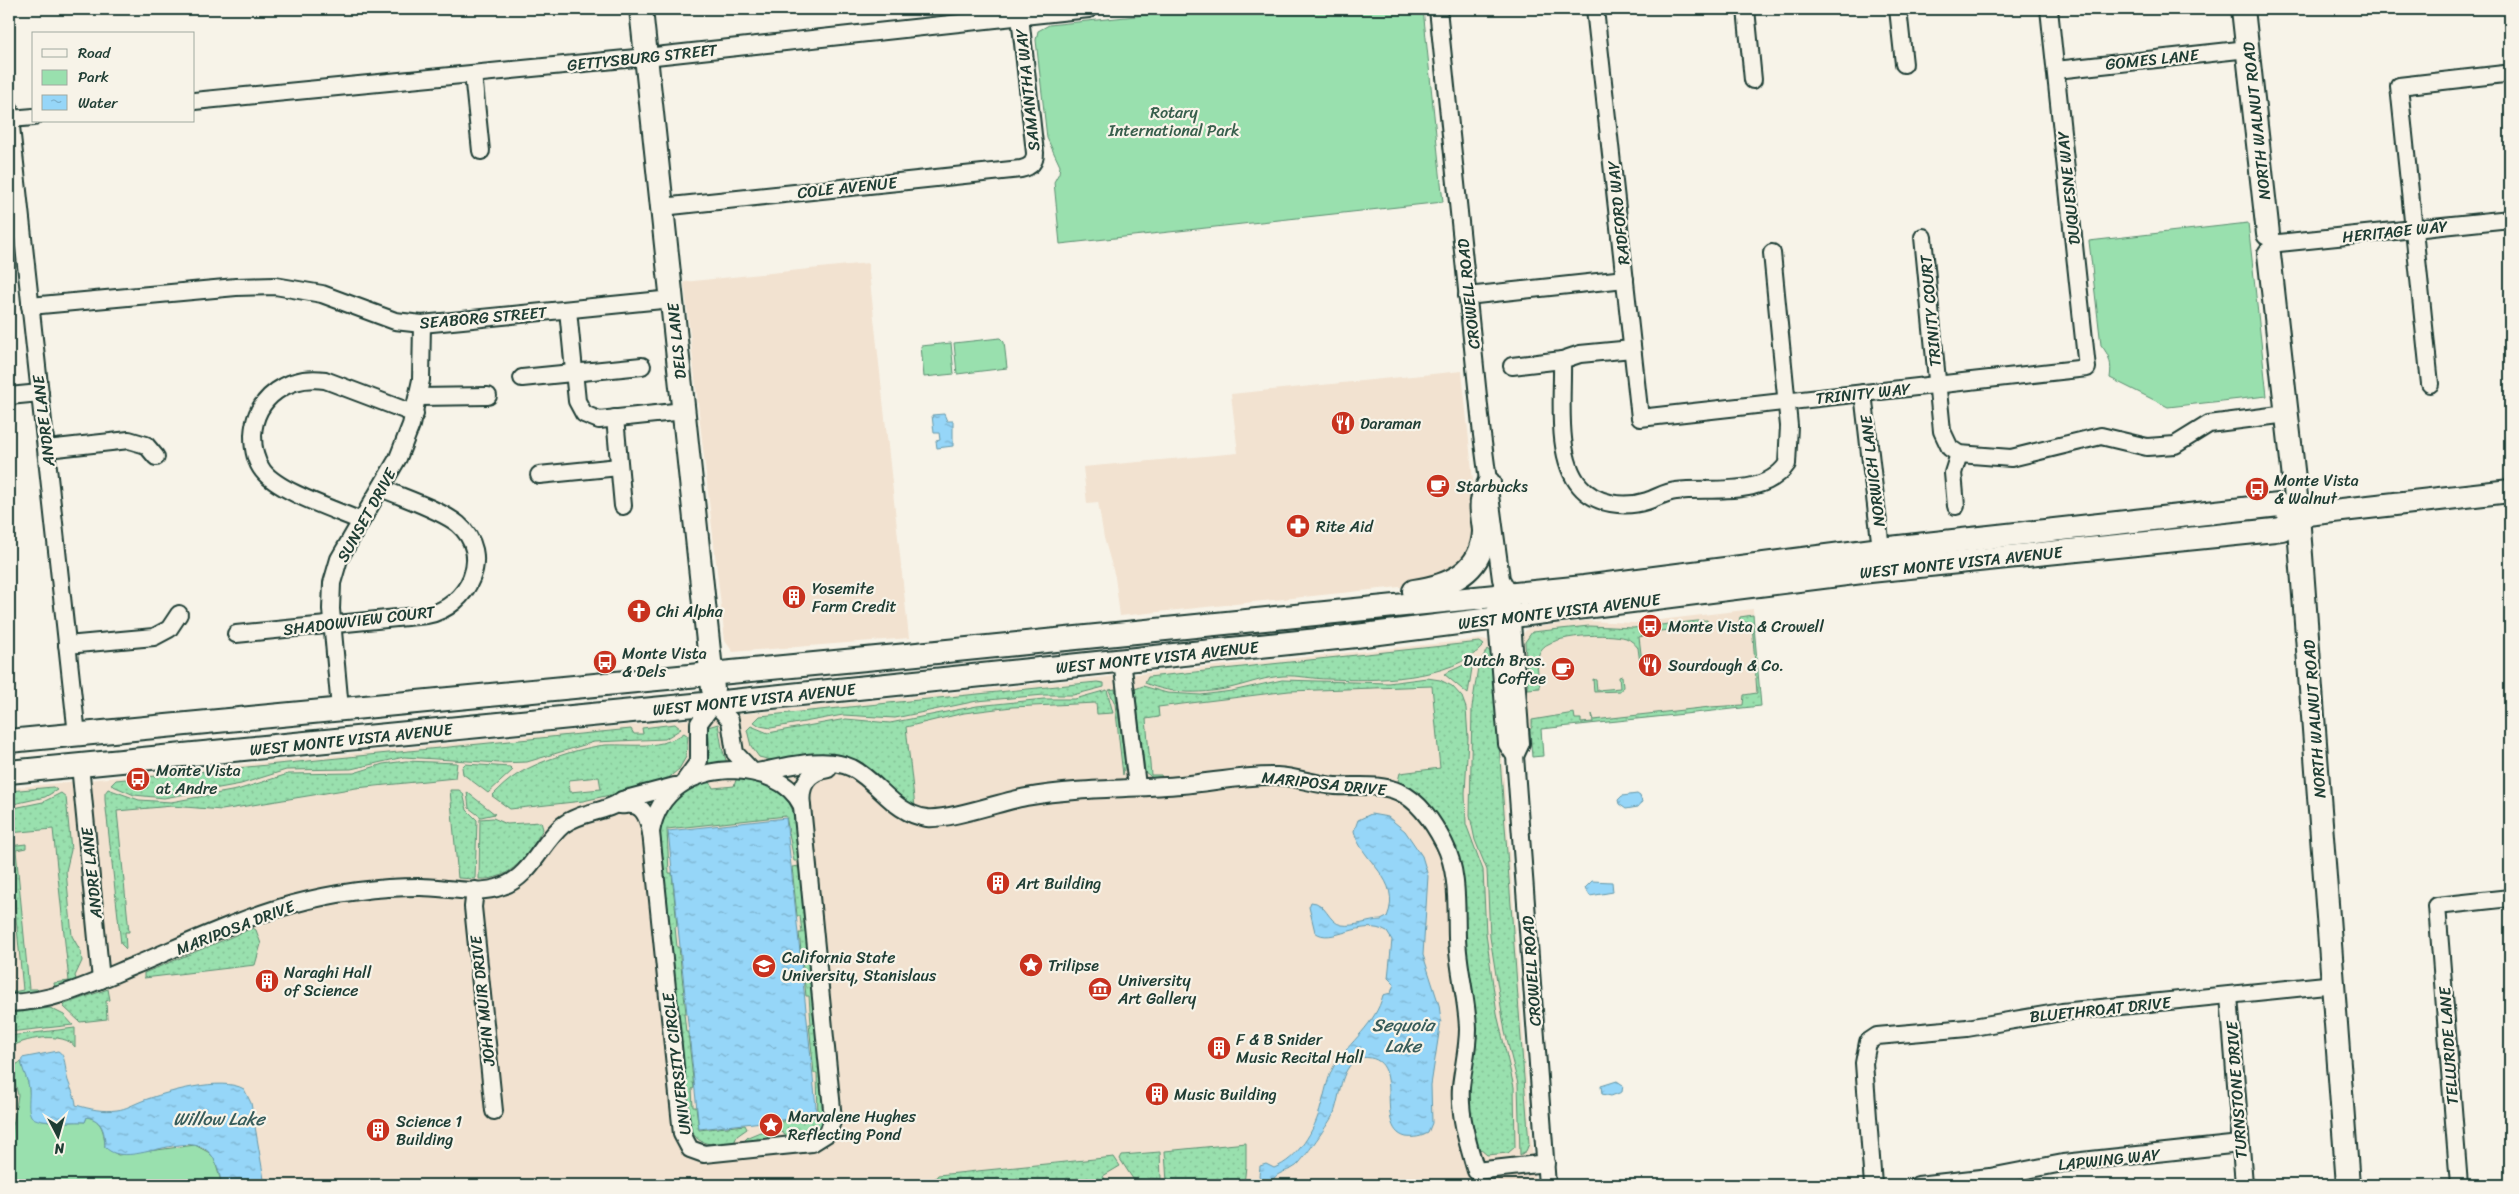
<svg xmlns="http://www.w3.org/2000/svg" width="2519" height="1194" viewBox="0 0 2519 1194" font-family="Sriracha,sans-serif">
<defs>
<pattern id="grass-dots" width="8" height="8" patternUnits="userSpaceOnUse" patternTransform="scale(1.25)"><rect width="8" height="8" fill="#99e0ae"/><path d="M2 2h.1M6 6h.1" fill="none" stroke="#83c196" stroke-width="1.8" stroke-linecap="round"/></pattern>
<pattern id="water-ripples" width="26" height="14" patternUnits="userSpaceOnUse" patternTransform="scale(1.25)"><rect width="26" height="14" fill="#96d6f8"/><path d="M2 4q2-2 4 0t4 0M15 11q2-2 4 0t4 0" fill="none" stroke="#7aafca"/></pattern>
</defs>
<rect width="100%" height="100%" fill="#f7f3e8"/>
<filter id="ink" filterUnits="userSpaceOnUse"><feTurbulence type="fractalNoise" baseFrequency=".02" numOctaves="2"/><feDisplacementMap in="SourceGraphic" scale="10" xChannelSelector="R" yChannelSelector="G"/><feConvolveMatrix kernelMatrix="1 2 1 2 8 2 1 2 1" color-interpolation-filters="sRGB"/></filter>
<g filter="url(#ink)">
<g fill="#f2e2d0">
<path d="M868 263 909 638 733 652 725 641 684 282Z"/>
<path d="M1462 371 1478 530 1459 568 1409 586 1120 616 1115 577 1104 538 1098 502 1087 503 1083 467 1238 453 1231 394Z"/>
<path d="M1753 609 1761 706 1526 731 1521 636 1528 628 1585 621 1634 623Z"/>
<path d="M1483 639 1489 641 1494 648 1535 1185H9V788Z"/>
</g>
<g fill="url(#grass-dots)" stroke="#5c8e71" fill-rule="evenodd">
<path d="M1753 615 1761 706 1541 729 1543 756 1532 757 1530 730 1532 727V720L1574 713 1575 719H1581V723L1593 722 1592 714 1594 720 1710 707 1743 705 1744 695 1757 693 1752 623 1739 622 1740 617Z"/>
<path d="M1707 620 1708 626 1671 633 1669 630 1643 633V636L1639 637 1643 670H1641L1638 648C1635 644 1631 640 1626 638 1610 633 1551 634 1541 650 1534 660 1539 676 1540 688L1528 689 1525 642 1532 632 1589 626 1633 628Z"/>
<path d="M1480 642 1484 645C1452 681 1373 681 1328 679 1313 679 1298 675 1283 676 1266 677 1250 683 1234 687 1206 694 1172 695 1145 683L1148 677Z"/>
<path d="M1487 649 1492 653 1529 1144 1526 1151 1520 1155 1518 1084 1505 1032 1490 937 1487 870 1475 840 1470 816 1472 707 1478 667Z"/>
<path d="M1466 664H1471L1472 668 1468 694 1444 674Z"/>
<path d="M1622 676 1623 687 1620 691 1594 692 1593 679 1596 680 1597 690 1620 688 1619 677Z"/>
<path d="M1427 678 1440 680 1452 686 1462 697 1466 708 1468 738 1465 793 1466 824 1483 870 1486 934 1497 1014 1514 1087 1515 1147 1508 1153 1487 1155 1480 1149 1477 1150 1469 1117 1463 883 1398 781 1400 773 1440 768 1432 686 1289 691 1158 707 1159 717 1146 719 1151 775H1161L1162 778 1154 779 1145 772 1135 689 1143 686 1167 693 1201 695 1232 691 1282 680 1388 683Z"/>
<path d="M1097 682 1104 683V687L1073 695H1044L977 701 895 718 843 715 771 728 760 726 754 722 760 716Z"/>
<path d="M1115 689 1125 764 1123 775 1115 704 1109 690Z"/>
<path d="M1107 690 1113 713 1097 714 1096 703 1012 707 964 713 906 727 915 807 826 755 771 760 759 757 751 746 747 730 751 726 768 733 846 719 890 723 977 706 1044 699H1075Z"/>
<path d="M675 724 681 729 665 739 594 742 527 762 500 763 404 757 351 769 286 770 241 784 164 798 134 795 111 785 116 780 631 729 634 734H643L642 728Z"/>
<path d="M718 724 722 748 727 763 707 765 710 749 708 727Z"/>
<path d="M684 733 688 736 686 757 679 769 665 781 651 786 640 784 637 789 583 801 510 809 492 796C500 788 508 780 518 774 539 761 582 747 606 745 634 744 661 750 684 733ZM599 777 601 789 570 792 569 780Z"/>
<path d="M406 761 457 763 455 778 356 788 222 810 172 806 117 811 129 932H125L126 949 121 944 105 800V793L108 789 139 800 171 802 237 790 288 774 354 773 383 764Z"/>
<path d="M465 764 510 767 513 770 488 793 463 774 462 767Z"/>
<path d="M737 777C797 790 794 804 800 861H794L786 816 667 829 669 873H672L677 926 675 927 677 947H679L686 1013H684L686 1032H688L694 1088 692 1089 693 1107H696L699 1130 745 1125 747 1129 737 1136 734 1143C715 1145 695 1148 689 1124L658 823C673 795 679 791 709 780L713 788 734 786Z"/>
<path d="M53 787 57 790 45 797 9 805V791Z"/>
<path d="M450 790H459L463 793 467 810 477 820 475 879 458 878Z"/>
<path d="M467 792 495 814 481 817 469 808Z"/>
<path d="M61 793 66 797 71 850 66 871 72 936 81 952 82 961 75 976 77 982 55 989 54 983 69 981 53 829 9 833V809L43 802Z"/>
<path d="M493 818 507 824 541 822 543 829C528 855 511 881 479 879L480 819Z"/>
<path d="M26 844V848L16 850 29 989H37L39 991 13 995V992L23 990 9 846Z"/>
<path d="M800 866 826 1111C824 1123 820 1132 807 1135V1132L798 1133V1136L788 1137 772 1126 773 1122 818 1117 817 1073H814L809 1024H811L809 996H806L799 933H802L800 916H797L792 867Z"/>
<path d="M253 928 256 930 261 944 255 965 144 978V973Z"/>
<path d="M108 989 110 1000 106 1001 107 1019 80 1022 64 1007 65 1004Z"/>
<path d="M50 1008 64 1015 73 1025 9 1032V1013Z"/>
<path d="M75 1028V1047C65 1031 21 1038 9 1049V1036Z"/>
<path d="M760 1132 770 1133 778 1138 743 1142 748 1137Z"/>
<path d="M1246 1143V1166L1244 1185H1175L1167 1183 1165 1151Z"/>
<path d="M1160 1152 1161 1179 1150 1178 1149 1181 1133 1179 1120 1159 1122 1155Z"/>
<path d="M1114 1157 1120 1166 1103 1176 1108 1185H929L938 1175Z"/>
</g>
<g fill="#99e0ae" stroke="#5c8e71">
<path d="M1203 9H1423L1443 202 1060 244 1054 182 1059 173 1060 166 1047 138 1036 40 1038 31 1049 25Z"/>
<path d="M2248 223 2267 396 2168 407 2110 378C2112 364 2110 356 2101 345L2089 241Z"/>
<path d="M1000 338 1004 342 1007 368 957 374 954 343Z"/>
<path d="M951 343 954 374 924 377 921 346Z"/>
<path d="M21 1062 29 1086 31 1115C45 1127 68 1120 85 1122L87 1117C103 1120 104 1133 105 1147L118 1155 195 1145 208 1152 214 1158 222 1185H11L10 1145 18 1095 11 1067Z"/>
</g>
<g fill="url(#water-ripples)" stroke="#69a">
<path d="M944 414 947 421H953V446L937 448 936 441 940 440 939 433H934L932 415Z"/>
<path d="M1637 794 1640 796 1642 802 1638 807 1626 809 1619 804 1618 800 1622 796Z"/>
<path d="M1371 814 1388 817 1405 831 1422 856 1428 876 1423 955 1439 1005 1441 1020 1431 1085 1432 1123 1428 1133C1421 1137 1414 1138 1406 1137 1370 1128 1413 1050 1357 1058 1339 1073 1341 1093 1334 1113 1332 1119 1301 1163 1296 1166 1291 1170 1284 1171 1279 1174 1273 1177 1272 1184 1265 1185L1259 1176 1260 1166 1266 1164 1274 1168C1298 1159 1315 1130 1321 1106 1325 1094 1327 1078 1334 1066 1349 1042 1376 1024 1383 995L1391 993 1394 984 1388 978 1392 940 1387 932C1361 917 1331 946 1315 932L1309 907 1311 902C1326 902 1328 923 1342 925 1354 927 1369 920 1381 920L1387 917C1403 879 1361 862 1354 831L1358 820Z"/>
<path d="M786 818 817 1116 699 1129 668 831Z"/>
<path d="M1592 881 1612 882 1613 892 1590 896 1585 888Z"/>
<path d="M58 1051C66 1055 65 1069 67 1077 69 1086 76 1097 76 1105 90 1109 102 1112 117 1110 126 1109 134 1104 142 1101 166 1092 222 1076 244 1089L251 1103 265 1185H222C220 1176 218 1167 214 1159 193 1121 129 1173 105 1147 105 1133 103 1120 87 1117L85 1122C74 1121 38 1125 31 1116 27 1109 30 1096 29 1088 28 1078 20 1068 22 1058Z"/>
<path d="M1617 1081 1623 1085 1622 1092 1611 1096 1602 1094 1601 1086Z"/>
</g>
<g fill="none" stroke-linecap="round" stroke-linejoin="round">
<g stroke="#1f3d34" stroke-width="20">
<g id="street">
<path d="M1438 9 1482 435 1501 579 1510 595 1521 743 1515 756"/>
<path d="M1595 9 1640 418 2087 368 2049 9"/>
<path d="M1746 9 1753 80"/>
<path d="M1898 9 1904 64"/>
<path d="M2056 70 2248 49"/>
<path d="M473 74 481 151"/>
<path d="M194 101 646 57 1089 9"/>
<path d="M9 108 77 735"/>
<path d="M10 119 34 117"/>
<path d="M662 207 1021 169C1030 167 1035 163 1035 153L1020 16"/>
<path d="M1923 237 1942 431 1950 448 1959 454 2011 458 2101 436 2147 447 2175 445 2209 424 2287 414"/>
<path d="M2279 243 2510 219"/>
<path d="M1467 296 1625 279"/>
<path d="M30 306 236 287 275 286 322 294 395 321 422 324 672 299"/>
<path d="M568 310 577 401 584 414 599 420 684 411"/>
<path d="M1632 349 1580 354 1562 360C1563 397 1555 457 1580 486 1596 505 1625 508 1647 501 1657 498 1665 492 1676 491 1711 487 1764 498 1787 464L1789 426 1772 253"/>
<path d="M1512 366 1562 360"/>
<path d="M522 378 642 366"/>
<path d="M2430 384 2399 86 2504 74"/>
<path d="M1863 393 1881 549"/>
<path d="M9 396 40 393"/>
<path d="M418 397 488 396"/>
<path d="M615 418 623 506"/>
<path d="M47 449 129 440 146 445 156 457"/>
<path d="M539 475 619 467"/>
<path d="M1956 506 1953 473 1959 454"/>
<path d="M361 521C336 510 279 492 263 471 255 461 253 447 253 435 255 396 290 375 325 380L415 414"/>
<path d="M1496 609 1507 744 1515 756 1547 1185"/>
<path d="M236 634 427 615C468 607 494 555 458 524 441 510 401 497 381 488"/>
<path d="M67 645 154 637 169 629 179 614"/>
<path d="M1122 660 1137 786"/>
<path d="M340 709 331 609 332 583 339 559 398 458 411 425 421 380 422 324"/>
<path d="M80 765 101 980"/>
<path d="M732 770C759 771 790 780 802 806L833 1119 828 1133 812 1143 704 1154 690 1149 682 1134 651 832C658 790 693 771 732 770Z"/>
<path d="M757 772C785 767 825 755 852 768 879 782 894 814 927 818 950 820 1000 802 1026 797 1078 788 1129 789 1181 785 1214 782 1245 775 1277 776 1297 777 1316 785 1335 786 1356 787 1380 783 1399 792 1420 801 1434 824 1444 843 1459 872 1456 907 1457 938 1458 969 1467 998 1468 1029 1468 1048 1463 1068 1461 1087 1459 1116 1468 1144 1476 1171L1546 1163"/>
<path d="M686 779 699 761V723L714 703 730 720 735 753 752 771"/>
<path d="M619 805C624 806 626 804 631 805 645 805 649 822 651 833"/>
<path d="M802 806C799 785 808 772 828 769"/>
<path d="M475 890 473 907 494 1111"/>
<path d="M2229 996 2244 1185"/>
<path d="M9 1003C53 1002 91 984 131 967 184 945 238 919 293 904 334 893 378 887 420 887 447 887 477 896 503 886 530 877 542 842 563 825 581 811 607 813 622 800L675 786"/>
<path d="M1873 1185 1864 1063 1868 1042 1877 1036 1967 1028 2062 1012 2335 984"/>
<path d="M1918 1185 1990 1177 2063 1163 2240 1144"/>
<path d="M2459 1185 2437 906 2510 898"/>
</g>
</g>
<g stroke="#1f3d34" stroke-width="26">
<g id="secondary">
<path d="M641 9 713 689"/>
<path d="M2243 9 2268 234"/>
<path d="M2269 254 2298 515 2348 1185"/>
<path d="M1414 591C1449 586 1482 572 1484 532 1484 522 1480 511 1482 501 1483 495 1487 488 1489 483"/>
<path d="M9 741 887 657 1584 587 1881 549 2279 505 2298 515 2510 491"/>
<path d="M9 772 714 703 1356 636 1870 571 2275 530 2282 529 2298 515"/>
</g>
</g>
<use href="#street" stroke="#f7f3e8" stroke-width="16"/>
<use href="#secondary" stroke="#f7f3e8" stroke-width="22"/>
</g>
</g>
<defs>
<g id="restaurant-disc" transform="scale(1.25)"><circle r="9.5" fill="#c8321e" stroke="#f7f3e8"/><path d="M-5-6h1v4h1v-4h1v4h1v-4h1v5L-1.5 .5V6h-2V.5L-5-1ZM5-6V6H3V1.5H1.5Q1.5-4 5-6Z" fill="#fff"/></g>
<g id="cafe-disc" transform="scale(1.25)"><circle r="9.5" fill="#c8321e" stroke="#f7f3e8"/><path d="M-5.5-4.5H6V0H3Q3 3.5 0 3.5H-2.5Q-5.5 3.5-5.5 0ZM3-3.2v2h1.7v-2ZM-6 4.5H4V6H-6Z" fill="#fff"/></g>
<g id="bus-disc" transform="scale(1.25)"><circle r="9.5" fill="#c8321e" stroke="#f7f3e8"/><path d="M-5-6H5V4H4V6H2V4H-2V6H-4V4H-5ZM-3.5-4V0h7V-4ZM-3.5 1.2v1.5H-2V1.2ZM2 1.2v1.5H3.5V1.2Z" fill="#fff"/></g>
<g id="pharmacy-disc" transform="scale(1.25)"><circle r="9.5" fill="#c8321e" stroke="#f7f3e8"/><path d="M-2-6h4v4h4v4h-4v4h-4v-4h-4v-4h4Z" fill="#fff"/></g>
<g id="building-disc" transform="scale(1.25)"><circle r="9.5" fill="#c8321e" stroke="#f7f3e8"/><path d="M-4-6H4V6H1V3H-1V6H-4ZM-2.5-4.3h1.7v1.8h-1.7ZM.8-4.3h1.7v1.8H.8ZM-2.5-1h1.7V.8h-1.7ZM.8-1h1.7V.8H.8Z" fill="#fff"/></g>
<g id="church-disc" transform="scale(1.25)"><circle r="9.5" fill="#c8321e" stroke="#f7f3e8"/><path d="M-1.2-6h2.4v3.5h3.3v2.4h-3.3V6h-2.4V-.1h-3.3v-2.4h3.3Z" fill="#fff"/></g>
<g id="sight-disc" transform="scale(1.25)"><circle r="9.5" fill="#c8321e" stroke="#f7f3e8"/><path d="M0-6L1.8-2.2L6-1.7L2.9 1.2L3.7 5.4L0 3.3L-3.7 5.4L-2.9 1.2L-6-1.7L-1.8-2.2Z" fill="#fff"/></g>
<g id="university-disc" transform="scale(1.25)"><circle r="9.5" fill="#c8321e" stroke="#f7f3e8"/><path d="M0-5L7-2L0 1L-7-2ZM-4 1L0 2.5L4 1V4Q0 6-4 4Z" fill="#fff"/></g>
<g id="museum-disc" transform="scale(1.25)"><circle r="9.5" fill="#c8321e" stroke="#f7f3e8"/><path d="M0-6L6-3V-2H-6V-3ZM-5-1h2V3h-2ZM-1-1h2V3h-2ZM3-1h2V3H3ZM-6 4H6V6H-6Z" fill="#fff"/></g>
</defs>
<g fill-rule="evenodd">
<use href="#restaurant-disc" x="1343" y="423"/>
<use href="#cafe-disc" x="1438" y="486"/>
<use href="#bus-disc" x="2257" y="489"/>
<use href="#pharmacy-disc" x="1298" y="526"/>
<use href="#building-disc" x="794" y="597"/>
<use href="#church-disc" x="639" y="611"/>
<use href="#bus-disc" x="1650" y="626"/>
<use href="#bus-disc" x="605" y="662"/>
<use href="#restaurant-disc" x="1650" y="665"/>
<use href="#cafe-disc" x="1563" y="669"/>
<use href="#bus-disc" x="138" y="779"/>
<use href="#building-disc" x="998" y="883"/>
<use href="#sight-disc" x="1031" y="965"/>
<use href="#university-disc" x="764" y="966"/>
<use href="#building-disc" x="267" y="981"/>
<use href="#museum-disc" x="1100" y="989"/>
<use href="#building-disc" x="1219" y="1048"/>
<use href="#building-disc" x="1157" y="1094"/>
<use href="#sight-disc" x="771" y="1125"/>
<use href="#building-disc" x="378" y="1130"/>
</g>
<g text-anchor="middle" stroke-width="4.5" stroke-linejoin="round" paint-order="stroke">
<g font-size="16" fill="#1f3d34" stroke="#f7f3e8">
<text transform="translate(642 57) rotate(-6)" y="6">GETTYSBURG STREET</text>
<text transform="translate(2152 59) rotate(-6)" y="6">GOMES LANE</text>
<text transform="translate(1027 90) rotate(-96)" y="6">SAMANTHA WAY</text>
<text transform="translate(2256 121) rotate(-96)" y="6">NORTH WALNUT ROAD</text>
<text transform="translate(847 187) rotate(-6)" y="6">COLE AVENUE</text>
<text transform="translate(2068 188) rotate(-96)" y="6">DUQUESNE WAY</text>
<text transform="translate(1618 213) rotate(-96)" y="6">RADFORD WAY</text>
<text transform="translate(2395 231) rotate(-6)" y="6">HERITAGE WAY</text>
<text transform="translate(1468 294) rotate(-96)" y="6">CROWELL ROAD</text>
<text transform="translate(1930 311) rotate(-95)" y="6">TRINITY COURT</text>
<text transform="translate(483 317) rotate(-5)" y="6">SEABORG STREET</text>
<text transform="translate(676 341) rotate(-96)" y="6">DELS LANE</text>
<text transform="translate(1863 393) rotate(-6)" y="6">TRINITY WAY</text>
<text transform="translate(43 421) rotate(-97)" y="6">ANDRE LANE</text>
<text transform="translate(1872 471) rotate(-97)" y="6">NORWICH LANE</text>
<text transform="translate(366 515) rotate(-61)" y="6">SUNSET DRIVE</text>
<text transform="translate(1961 562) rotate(-6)" y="6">WEST MONTE VISTA AVENUE</text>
<text transform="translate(1559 611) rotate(-7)" y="6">WEST MONTE VISTA AVENUE</text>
<text transform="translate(359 620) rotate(-7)" y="6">SHADOWVIEW COURT</text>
<text transform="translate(1157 657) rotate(-6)" y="6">WEST MONTE VISTA AVENUE</text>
<text transform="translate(754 699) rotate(-6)" y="6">WEST MONTE VISTA AVENUE</text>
<text transform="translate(2314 719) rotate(-94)" y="6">NORTH WALNUT ROAD</text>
<text transform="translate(351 739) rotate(-6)" y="6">WEST MONTE VISTA AVENUE</text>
<text transform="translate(1324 783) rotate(6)" y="6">MARIPOSA DRIVE</text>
<text transform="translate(91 873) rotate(-96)" y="6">ANDRE LANE</text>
<text transform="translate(235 927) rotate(-21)" y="6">MARIPOSA DRIVE</text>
<text transform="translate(1531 971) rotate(-94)" y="6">CROWELL ROAD</text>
<text transform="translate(482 1001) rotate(-96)" y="6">JOHN MUIR DRIVE</text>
<text transform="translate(2100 1009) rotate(-6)" y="6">BLUETHROAT DRIVE</text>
<text transform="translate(2448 1046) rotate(-94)" y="6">TELLURIDE LANE</text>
<text transform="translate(676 1064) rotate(-97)" y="6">UNIVERSITY CIRCLE</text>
<text transform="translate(2236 1090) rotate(-94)" y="6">TURNSTONE DRIVE</text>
<text transform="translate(2109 1159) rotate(-6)" y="6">LAPWING WAY</text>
</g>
<g font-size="16" fill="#375e4c" stroke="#f7f3e8">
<text x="1174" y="118">Rotary<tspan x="1174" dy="18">International Park</tspan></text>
</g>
<g font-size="16" fill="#1f3d34" stroke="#f7f3e8" text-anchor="start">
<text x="1360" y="429">Daraman</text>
<text x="2274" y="486">Monte Vista<tspan x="2274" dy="18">&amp; Walnut</tspan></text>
<text x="1456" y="492">Starbucks</text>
<text x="1316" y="532">Rite Aid</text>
<text x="812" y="594">Yosemite<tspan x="812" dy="18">Farm Credit</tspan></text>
<text x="656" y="617">Chi Alpha</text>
<text x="1668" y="632">Monte Vista &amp; Crowell</text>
<text x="622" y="659">Monte Vista<tspan x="622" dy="18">&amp; Dels</tspan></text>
<text x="1546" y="666" text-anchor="end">Dutch Bros.<tspan x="1546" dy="18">Coffee</tspan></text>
<text x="1668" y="671">Sourdough &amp; Co.</text>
<text x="156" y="776">Monte Vista<tspan x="156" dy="18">at Andre</tspan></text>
<text x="1016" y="889">Art Building</text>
<text x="782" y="963">California State<tspan x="782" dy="18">University, Stanislaus</tspan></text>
<text x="1048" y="971">Trilipse</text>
<text x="284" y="978">Naraghi Hall<tspan x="284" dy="18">of Science</tspan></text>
<text x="1118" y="986">University<tspan x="1118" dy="18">Art Gallery</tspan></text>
<text x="1236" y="1045">F &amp; B Snider<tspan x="1236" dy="18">Music Recital Hall</tspan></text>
<text x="1174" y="1100">Music Building</text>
<text x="788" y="1122">Marvalene Hughes<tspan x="788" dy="18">Reflecting Pond</tspan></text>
<text x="396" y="1127">Science 1<tspan x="396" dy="18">Building</tspan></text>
</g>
<g font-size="18" font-style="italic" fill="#375c5b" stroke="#f7f3e8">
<text x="1403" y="1031">Sequoia<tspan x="1403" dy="21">Lake</tspan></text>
<text x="219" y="1125">Willow Lake</text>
</g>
</g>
<rect width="2519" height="1194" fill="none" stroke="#f7f3e8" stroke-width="30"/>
<rect x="15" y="15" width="2489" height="1164" fill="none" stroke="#1f3d34" stroke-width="2" filter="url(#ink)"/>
<rect x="32" y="32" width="162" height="90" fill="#f7f3e8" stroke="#a1aaa0"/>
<rect x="42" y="49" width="25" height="8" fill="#f7f3e8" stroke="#a1aaa0"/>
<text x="78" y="58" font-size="15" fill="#1f3d34">Road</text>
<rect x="42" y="70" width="25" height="15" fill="#99e0ae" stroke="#a1aaa0"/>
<text x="78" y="82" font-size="15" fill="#1f3d34">Park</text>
<rect x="42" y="95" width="25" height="15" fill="url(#water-ripples)" stroke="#a1aaa0"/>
<text x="78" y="108" font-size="15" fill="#1f3d34">Water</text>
<g transform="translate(58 1136) rotate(174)" stroke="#f7f3e8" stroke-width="4" paint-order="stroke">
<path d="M0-4L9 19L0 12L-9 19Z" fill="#1f3d34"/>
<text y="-8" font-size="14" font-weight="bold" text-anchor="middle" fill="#1f3d34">N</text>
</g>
</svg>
